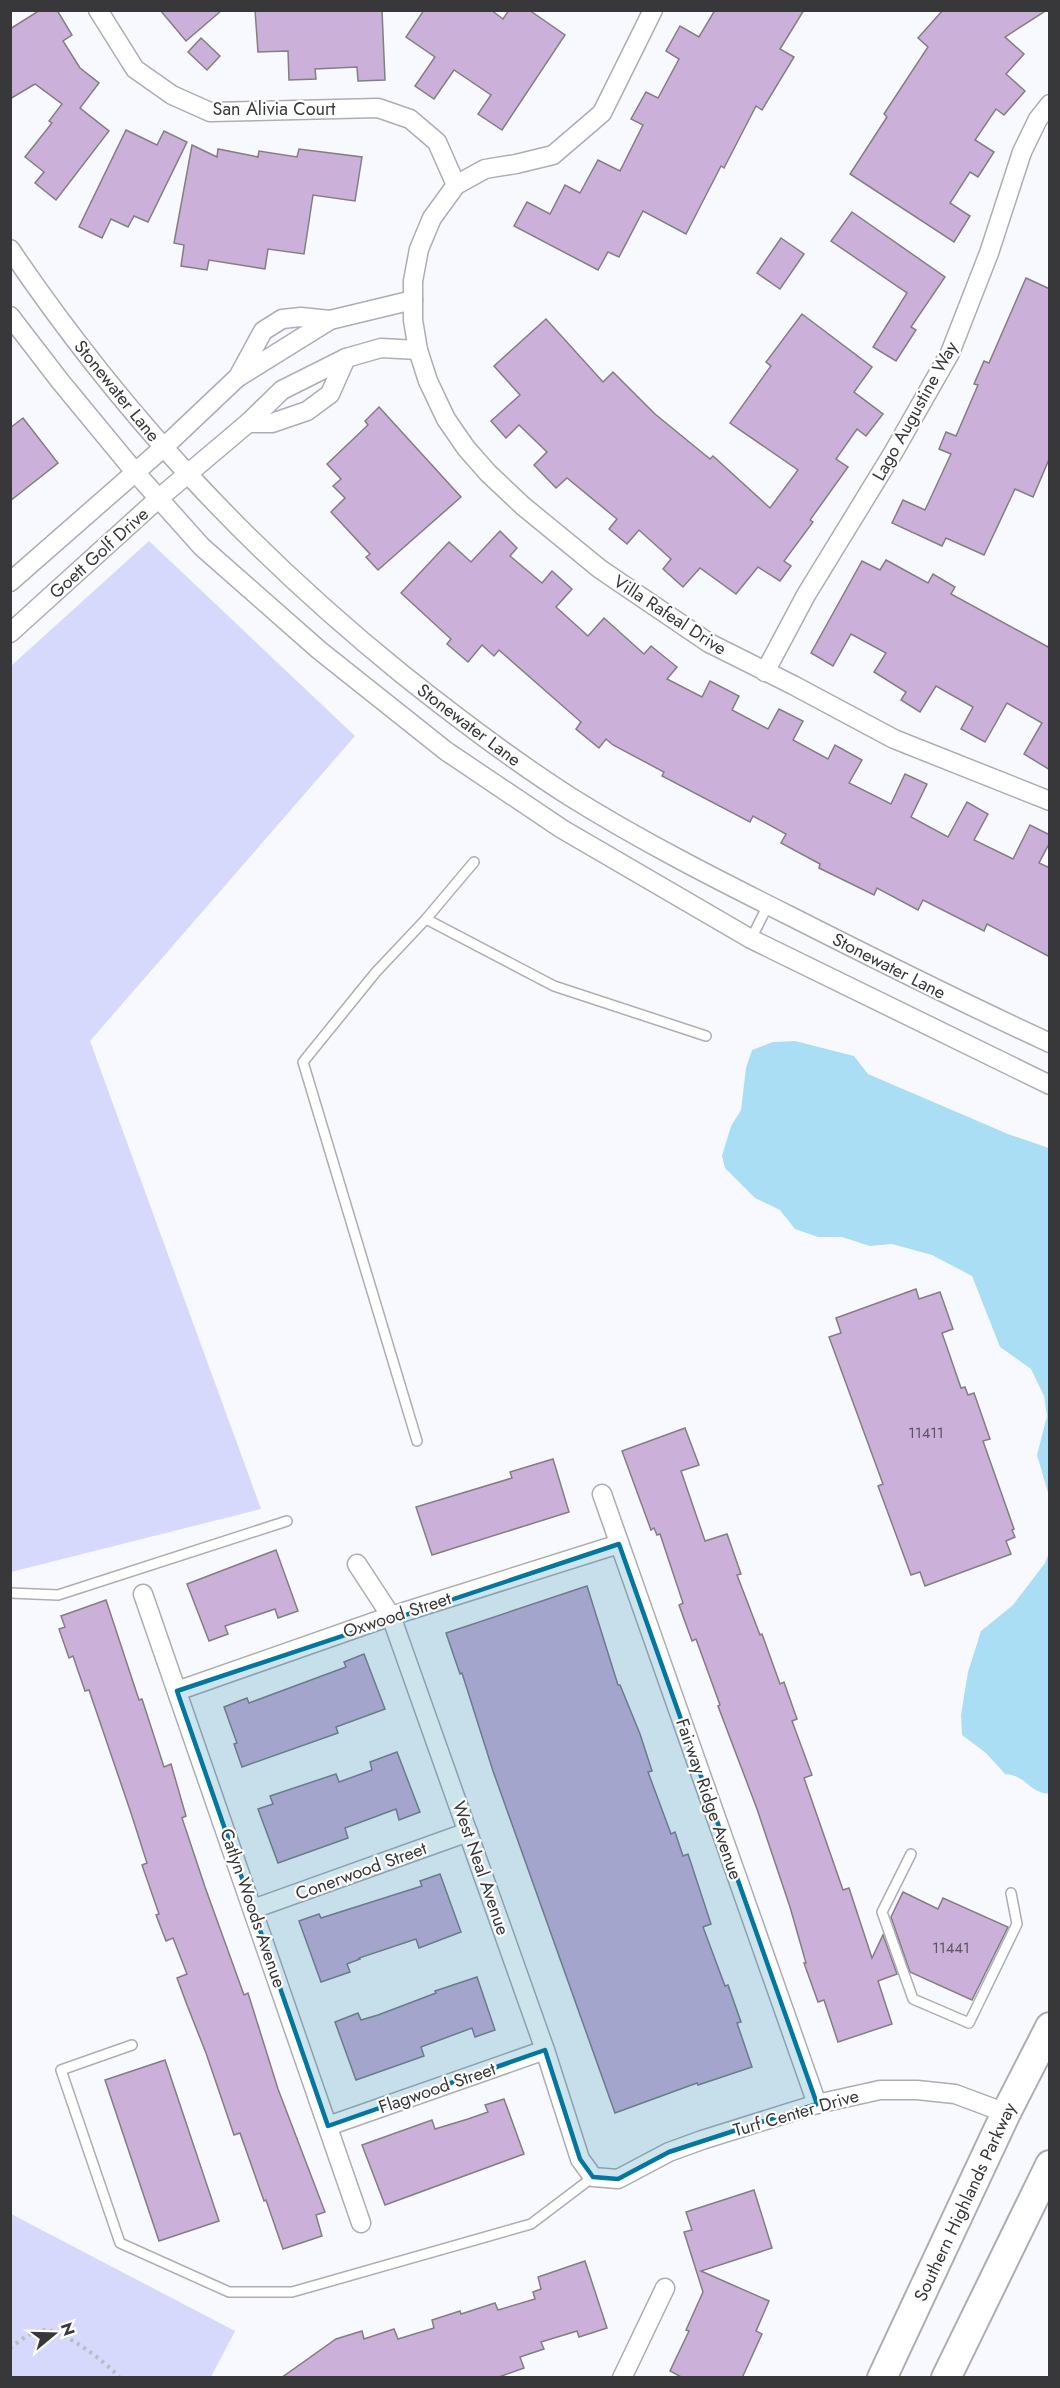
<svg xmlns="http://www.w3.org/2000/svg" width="1060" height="2388" viewBox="0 0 1060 2388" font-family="Jost,sans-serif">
<rect width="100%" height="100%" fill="#f8f9fe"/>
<g fill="#d6d8fc">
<path d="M149 541 355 736 90 1041 261 1509 11 1572V666Z"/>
<path d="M11 2214 235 2331 211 2377H11Z"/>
</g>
<g fill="#aadef4">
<path d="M795 1041 854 1056 868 1074 1008 1134 1049 1148V1496L1037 1455 1047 1416 1044 1396 1031 1369 1000 1347 972 1276 932 1255 892 1244 870 1246 842 1237H818L795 1229 780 1210 755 1198 725 1168 722 1156 731 1126 741 1110 746 1068 752 1050 773 1042Z"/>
<path d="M1049 1553V1794C1026 1791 1028 1776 1005 1774L986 1753 962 1735 961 1715 968 1672 981 1631 1013 1605 1045 1563Z"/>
</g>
<g fill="#cbb1d9" stroke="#827e84" stroke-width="1.5">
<path d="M40 10H57L72 35 63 41 80 68 99 83 80 108 109 131 56 200 35 183 44 172 25 157 52 123 49 121 62 104 35 84 10 99V29Z"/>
<path d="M160 10H222L186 41Z"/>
<path d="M255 10H382L385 80 358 81 357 67 315 69 316 79 289 80 288 51 258 52Z"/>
<path d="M424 10H491L503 19 509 10H529L565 35 502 130 478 114 491 95 454 70 434 99 415 86 435 57 406 37Z"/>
<path d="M715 10H804L780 49 794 57 762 110 756 106 724 168 721 166 686 234 643 211 619 257 608 252 598 270 514 226 527 202 550 214 565 185 580 193 598 160 620 171 643 125 631 119 646 92 658 98 679 59 666 51 680 26 699 37Z"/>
<path d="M943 10H1047L1005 37 1024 54 1006 74 1025 91 1004 115 996 109 975 140 994 152 978 177 970 172 950 203 970 216 954 242 850 174 887 117 884 114 928 47 918 38Z"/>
<path d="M201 38 220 56 207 70 188 52Z"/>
<path d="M126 130 157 145 164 131 187 142 148 222 134 216 128 227 111 219 102 238 79 227Z"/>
<path d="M192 145 217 157 218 149 258 157 259 151 297 157 299 149 362 157 355 201 313 195 304 254 268 249 265 269 209 260 207 270 181 266 184 245 174 243Z"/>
<path d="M852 212 945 277 911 327 916 330 896 361 873 347 907 293 831 241Z"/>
<path d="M781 238 804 254 780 289 757 273Z"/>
<path d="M1026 278 1050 289V457L1033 497 1015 489 984 555 946 538 942 546 892 523 903 500 925 510 951 454 939 449 946 432 956 436 978 385 974 384 984 361 989 363Z"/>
<path d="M802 314 872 367 854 392 883 414 866 436 857 429 836 459 848 467 810 520 813 522 784 561 791 566 780 581 758 567 736 594 700 568 683 587 663 569 671 559 639 530 627 544 609 529 617 519 567 478 556 488 534 465 547 452 519 425 506 438 491 421 520 395 494 366 546 319 603 382 613 372 655 414 710 459 713 456 770 508 798 470 730 423 771 366 766 362Z"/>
<path d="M379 407 461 497 378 570 366 557 370 554 331 512 345 498 333 486 341 479 327 464 368 425 365 421Z"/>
<path d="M23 418 58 463 10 501V428Z"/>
<path d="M500 531 517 548 510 556 542 583 552 571 572 589 556 607 588 636 604 618 644 654 651 646 677 667 667 679 702 697 710 681 739 696 732 710 768 729 779 709 803 721 793 740 828 759 835 745 862 760 849 783 891 804 905 774 927 784 911 817 948 837 967 802 988 814 974 840 1013 859 1030 825 1050 835V842L1039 863 1050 868V957L987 924 984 931 923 900 918 910 877 888 874 895 819 868 820 864 781 843 786 834 753 816 750 822 662 776 664 772 613 745 606 739 599 748 576 729 581 722 499 650 494 656 482 645 468 662 447 644 451 639 401 593 449 542 471 562Z"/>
<path d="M886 560 928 583 933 574 955 587 951 594 1050 648V770L1024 754 1042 723 1007 703 985 742 961 729 973 707 936 686 920 712 901 700 906 692 874 672 886 653 851 634 833 666 811 653 862 561 880 570Z"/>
<path d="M916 1289 919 1299 940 1292 953 1329 942 1333 961 1388 965 1387 968 1395 974 1393 990 1439 983 1441 1014 1529 1012 1530 1015 1537 1006 1541 1011 1554 925 1586 920 1572 911 1575 878 1486 883 1484 829 1337 841 1333 836 1318Z"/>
<path d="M685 1428 699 1465 681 1471 705 1541 727 1534 741 1574 737 1575 760 1635 762 1634 780 1684 784 1682 797 1719 792 1721 812 1775 804 1778 843 1890 849 1888 872 1958 883 1935 897 1974 878 1981 892 2024 838 2042 824 2000 818 2002 804 1963H806L790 1907 757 1809 718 1706 720 1705 696 1639 692 1641 679 1605 683 1603 660 1534 657 1535 654 1528 651 1530 622 1451Z"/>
<path d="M553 1459 569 1512 432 1555 416 1507 512 1478 510 1472Z"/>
<path d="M276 1550 298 1611 278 1618 275 1609 225 1626 228 1634 209 1641 187 1584Z"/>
<path d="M587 1586 618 1685H620L640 1734 652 1771 648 1772 671 1834 675 1832 683 1856 688 1854 711 1924 703 1927 725 1986 728 1985 741 2022 737 2023 752 2067 698 2085 697 2083 615 2113 493 1771 462 1673 460 1674 446 1633Z"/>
<path d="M106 1600 139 1700 142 1699 164 1767 171 1764 186 1816 182 1818 205 1887 244 1995 248 1993 278 2089 325 2212 316 2215 322 2236 283 2249 266 2200 264 2201 240 2133 234 2135 206 2053 187 2005 177 1978 187 1974 173 1938 166 1941 156 1915 159 1914 142 1865 147 1863 131 1813 89 1690 85 1691 73 1656 69 1658 59 1629 65 1627 61 1616Z"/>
<path d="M364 1654 385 1709 336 1727 338 1733 242 1767 234 1744 237 1743 224 1707 247 1698 249 1703 346 1667 344 1662Z"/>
<path d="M397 1752 420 1812 399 1820 396 1809 345 1828 348 1838 278 1863 258 1809 273 1804 270 1796 336 1774 339 1782 372 1770 370 1762Z"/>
<path d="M440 1874 461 1932 419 1948 416 1939 359 1958 360 1959 347 1964 350 1972 321 1982 299 1921 319 1914 321 1918 422 1886 420 1881Z"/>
<path d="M903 1892 938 1909 943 1898 1008 1927 972 2000 910 1972 891 1917Z"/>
<path d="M477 1977 495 2030 475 2037 472 2028 421 2047 424 2056 356 2080 335 2022 358 2013 361 2020 378 2015 436 1993 435 1991Z"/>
<path d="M165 2060 219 2221 159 2241 105 2080Z"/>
<path d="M504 2099 524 2154 385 2205 362 2145 432 2120 435 2129 468 2119 488 2112 485 2105Z"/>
<path d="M754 2190 772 2248 701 2271 769 2301 756 2331 762 2334 742 2378H683L670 2371 689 2331 686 2330 703 2292 684 2232 692 2230 686 2212Z"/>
<path d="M585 2261 607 2328 579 2337 577 2331 541 2342 544 2349 520 2357 524 2368 496 2378H281L336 2339 362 2331 364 2339 394 2329 398 2339 434 2328 432 2320 460 2311 461 2314 495 2303 498 2310 535 2299 533 2292 541 2289 538 2277Z"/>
</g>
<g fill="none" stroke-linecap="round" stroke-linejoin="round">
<g stroke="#acadb5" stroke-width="12">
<g id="lane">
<path d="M426 919 554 986 706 1036"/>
<path d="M751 939 768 905"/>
<path d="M417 1441 303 1062 376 972 426 919 474 862"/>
<path d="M10 1593 58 1595 287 1521"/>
<path d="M911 1854 882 1912 913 1999 969 2023 1017 1924 1011 1893"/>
<path d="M132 2045 61 2070 120 2243 229 2292H292L531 2224 593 2177"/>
</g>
</g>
<g stroke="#acadb5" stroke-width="21">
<g id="street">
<path d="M98 10 135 69 172 95 210 112 378 108 410 119 437 142 456 185"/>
<path d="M653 10 602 113 553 155 516 164 485 169 456 185 432 218 419 249 413 281V320L418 350 428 381 446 419 466 448 488 473 523 506 600 569 709 643 793 685 894 739 1050 801"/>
<path d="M10 249C121 413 249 550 402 674 456 717 511 759 569 796 641 841 716 879 792 917 877 960 963 1003 1050 1043"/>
<path d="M10 316 60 381 135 472 202 547 319 650 446 751 562 829 751 939 1050 1085"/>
<path d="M240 376 330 320"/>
<path d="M248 423 282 390 346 358"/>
<path d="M10 582 163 448 238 377 263 331 282 319 301 317 330 320 413 300"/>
<path d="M10 633 158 499 248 423H272L307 411 330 394 346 358 381 348 418 350"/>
<path d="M765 672 806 595 893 453 950 353 989 253 1022 152 1038 119 1050 104"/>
<path d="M602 1494 817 2104"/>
<path d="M357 1564 391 1616 545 2050 580 2159 593 2177 618 2179 669 2152 702 2140 817 2104 880 2090H917L955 2094 1006 2113"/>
<path d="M143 1594 361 2223"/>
<path d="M177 1691 391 1616 619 1544"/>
<path d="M253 1909 468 1832"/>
<path d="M328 2126 545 2050"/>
<path d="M622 2378 665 2288"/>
</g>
</g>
<g stroke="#acadb5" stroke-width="32">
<g id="primary">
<path d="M882 2378 1006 2113 1050 2027"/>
<path d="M946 2378 1050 2165"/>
</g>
</g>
<path stroke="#bcbdc1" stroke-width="4" stroke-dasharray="3 4.5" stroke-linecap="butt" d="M10 2348C20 2341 31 2331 44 2330 63 2329 107 2363 120 2378"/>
<use href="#lane" stroke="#fff" stroke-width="9"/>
<use href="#street" stroke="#fff" stroke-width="18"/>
<use href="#primary" stroke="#fff" stroke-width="28"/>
</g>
<path fill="#0377a0" fill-opacity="0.2" stroke="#0377a0" stroke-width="4.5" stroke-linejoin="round" d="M619 1544 817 2104 669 2152 618 2179 593 2177 580 2159 545 2050 328 2126 177 1691Z"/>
<g text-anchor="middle" stroke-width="4.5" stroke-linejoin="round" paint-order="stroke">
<g font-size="15" fill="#5d5662">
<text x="926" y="1438">11411</text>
<text x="951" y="1953">11441</text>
</g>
<g font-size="18" fill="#38383b" stroke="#fff">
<text x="274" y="115">San Alivia Court</text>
<text transform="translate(117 391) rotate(51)" y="6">Stonewater Lane</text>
<text transform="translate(915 411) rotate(-61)" y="6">Lago Augustine Way</text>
<text transform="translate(99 553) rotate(-42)" y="6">Goett Golf Drive</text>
<text transform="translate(670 615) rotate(33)" y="6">Villa Rafeal Drive</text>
<text transform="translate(469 725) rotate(37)" y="6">Stonewater Lane</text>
<text transform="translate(889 966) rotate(27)" y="6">Stonewater Lane</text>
<text transform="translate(397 1615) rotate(-18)" y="6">Oxwood Street</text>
<text transform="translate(709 1799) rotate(71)" y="6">Fairway Ridge Avenue</text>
<text transform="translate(481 1868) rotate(71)" y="6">West Neal Avenue</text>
<text transform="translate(361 1871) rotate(-20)" y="6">Conerwood Street</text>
<text transform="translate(253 1908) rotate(71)" y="6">Catlyn Woods Avenue</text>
<text transform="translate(437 2088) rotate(-19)" y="6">Flagwood Street</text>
<text transform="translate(796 2113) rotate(-16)" y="6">Turf Center Drive</text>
<text transform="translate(965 2202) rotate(-65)" y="6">Southern Highlands Parkway</text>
</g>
</g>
<rect width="1060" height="2388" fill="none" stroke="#38383b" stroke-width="24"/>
<g transform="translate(54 2334) rotate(71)" stroke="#ffffff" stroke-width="4.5" paint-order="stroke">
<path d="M0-4.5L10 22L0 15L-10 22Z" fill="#38383b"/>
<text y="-9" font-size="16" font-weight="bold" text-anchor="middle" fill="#38383b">N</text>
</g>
</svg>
